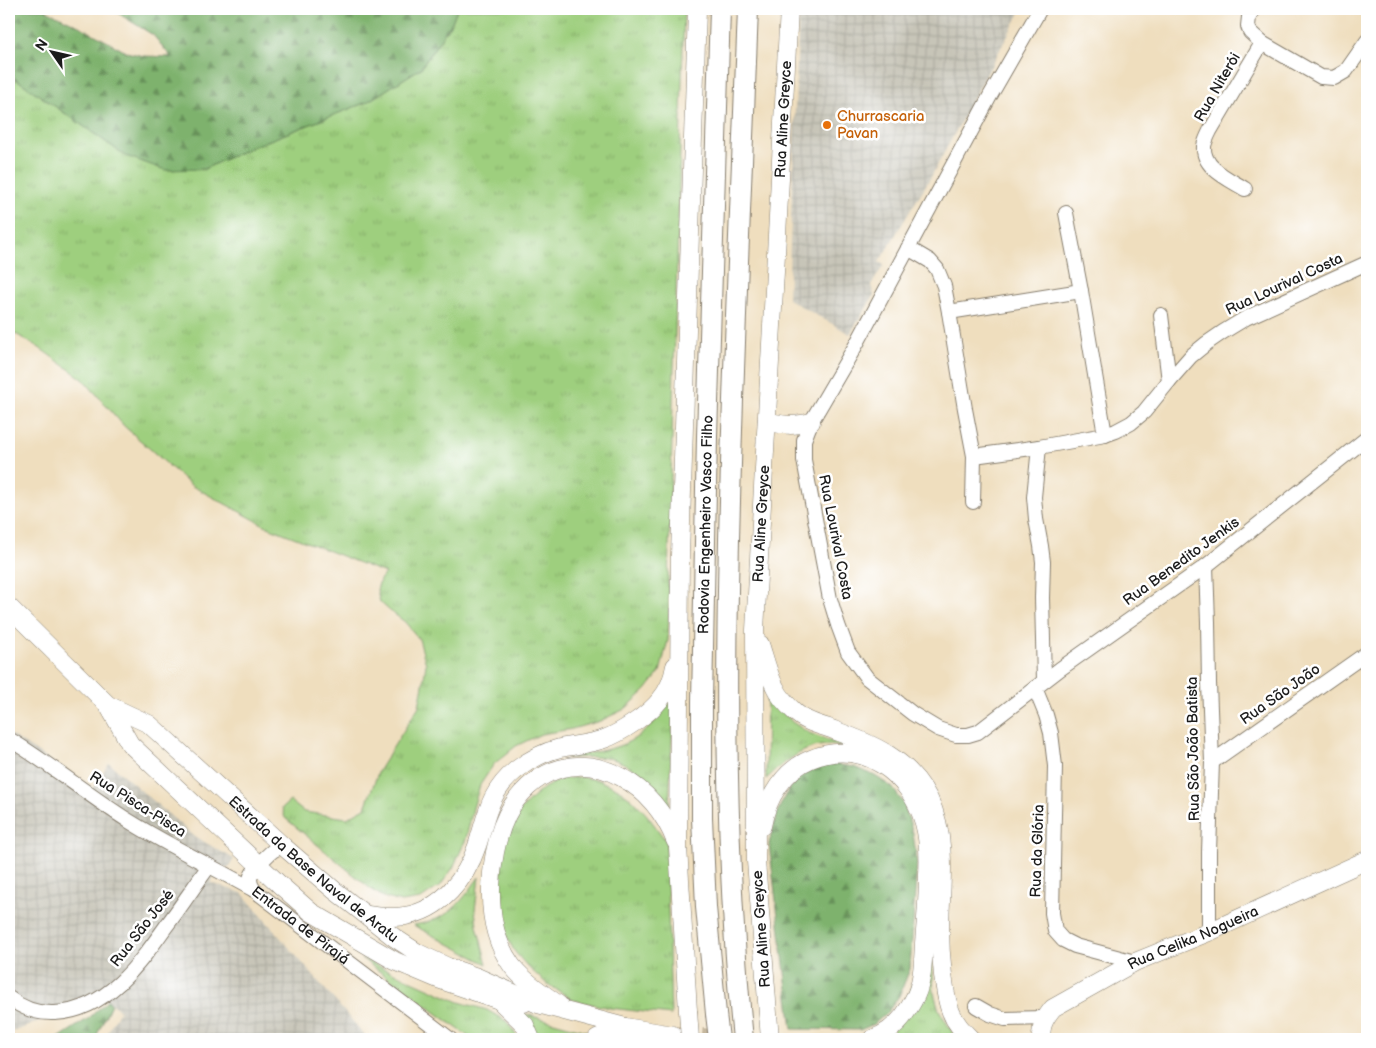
<svg xmlns="http://www.w3.org/2000/svg" width="1376" height="1048" viewBox="0 0 1376 1048" font-family="'Balsamiq Sans',sans-serif">
<defs>
<pattern id="industrial-grid" width="8" height="8" patternUnits="userSpaceOnUse" patternTransform="scale(1.25)"><rect width="8" height="8" fill="#c7c5b8"/><path d="M0 4h8M4 0v8" fill="none" stroke="#aaa99e"/></pattern>
<pattern id="grass-tufts" width="24" height="20" patternUnits="userSpaceOnUse" patternTransform="scale(1.25)"><rect width="24" height="20" fill="#9ecf7e"/><path d="M3 7l-1-3M5 7V3M7 7l1-3M15 17l-1-3M17 17v-4M19 17l1-3" fill="none" stroke="#88b16c"/></pattern>
<pattern id="forest-firs" width="22" height="20" patternUnits="userSpaceOnUse" patternTransform="scale(1.25)"><rect width="22" height="20" fill="#7eb26d"/><path d="M5 1l3.5 6h-7zM16 11l3.5 6h-7z" fill="#669059"/></pattern>
</defs>
<rect width="100%" height="100%" fill="#fff"/>
<filter id="ink" filterUnits="userSpaceOnUse"><feTurbulence type="fractalNoise" baseFrequency=".02" numOctaves="2"/><feDisplacementMap in="SourceGraphic" scale="10" xChannelSelector="R" yChannelSelector="G"/><feConvolveMatrix kernelMatrix="1 2 1 2 8 2 1 2 1" color-interpolation-filters="sRGB"/></filter>
<filter id="wash" filterUnits="userSpaceOnUse"><feTurbulence type="fractalNoise" baseFrequency=".0096" numOctaves="4" result="noise"/><feDisplacementMap in="SourceGraphic" scale="20" xChannelSelector="R" yChannelSelector="G"/><feGaussianBlur stdDeviation="1.12" result="paint"/><feColorMatrix in="noise" values="0 0 0 0 0 0 0 0 0 0 0 0 0 0 0 0 0 1.4 0 .05"/><feComposite in="paint" operator="in"/></filter>
<g filter="url(#wash)">
<rect width="100%" height="100%" fill="#efdebe"/>
<g fill="url(#industrial-grid)">
<path d="M799 9H1022L932 175 879 262 884 265 871 285 874 295 850 334 788 299Z"/>
<path d="M9 734 93 788 109 763 194 836 234 859 229 867 217 871 211 883 242 893 368 1039H104L120 1010 96 993 73 1007 23 1028 9 1032Z"/>
</g>
<g fill="url(#grass-tufts)" stroke="#5d764d">
<path d="M457 9H684L668 582 669 616 668 640 660 672 646 690 625 709 600 721 572 729 541 734 516 746 494 764 480 785 473 808 466 839 453 868 440 886 421 899 401 902 383 897 371 889 285 818 282 808 290 801 304 812 347 818 365 808 379 770 419 706 423 685 426 664 419 639 405 622 390 611 380 602 377 590 380 580 385 573 268 527 192 486 124 426 83 379 38 347 9 330V93L16 79 126 156 204 169 252 147 367 102 421 68 452 22Z"/>
<path d="M767 692 792 722 809 733 849 748C842 747 835 745 829 745 804 745 783 763 766 779Z"/>
<path d="M674 695 669 806C655 789 638 768 616 760 601 755 581 758 566 758 582 754 600 752 616 747 642 739 661 718 674 695Z"/>
<path d="M581 777 598 780 618 789 633 800 647 815 666 841 671 1015 610 1008 573 1000 546 983 528 967 515 952 505 934 500 913 499 890 505 837 515 816 530 800 544 788 561 779Z"/>
<path d="M479 877 475 910 477 926 487 964 413 925C449 920 459 905 479 877Z"/>
<path d="M931 944 934 993 939 1010 956 1039H883L891 1036Z"/>
<path d="M361 958 459 1002 487 1010 506 1021 517 1036 518 1039H472Z"/>
<path d="M521 1013 597 1034 583 1039H538Z"/>
</g>
<g fill="url(#forest-firs)" stroke="#4d6744">
<path d="M9 9H44L83 28 126 52 144 56 171 57 153 35 111 9H457L452 22 421 68 367 102 252 147 204 169 165 170 126 156 16 79 9 76Z"/>
<path d="M834 764 854 767 875 776 892 787 904 804 913 833 917 862 910 969 899 996 887 1013 874 1024 860 1030 792 1029 769 844C776 814 784 782 815 768 820 766 828 766 834 764Z"/>
<path d="M108 1000 111 1004 95 1039H57L89 1018Z"/>
</g>
</g>
<g filter="url(#ink)">
<g fill="none" stroke-linecap="round" stroke-linejoin="round">
<path stroke="#c5b79e" stroke-width="18" stroke-dasharray="18 9" stroke-linecap="butt" d="M675 1035 725 1039"/>
<g stroke="#867d6d" stroke-width="16">
<g id="minor">
<path d="M1040 9 990 96 856 345 811 422 804 440V460L830 599 838 625 848 652 867 678 913 714 938 729 956 735H968L978 732 1060 669 1206 566 1367 438"/>
<path d="M1253 9 1249 17 1248 26 1250 32 1262 43 1321 77 1334 78 1346 71 1367 41"/>
<path d="M1245 189C1229 179 1202 168 1204 146 1205 141 1208 135 1210 131L1262 43"/>
<path d="M1066 213 1081 291 1105 435"/>
<path d="M908 248 930 261 937 269 944 286 949 312 965 409 974 456 973 502"/>
<path d="M949 312 1081 291"/>
<path d="M1161 315 1169 381"/>
<path d="M1039 447 1034 497 1036 519 1041 546 1043 562 1042 598 1044 681"/>
<path d="M974 456 1039 447 1105 435 1116 431 1131 423 1144 412 1169 381 1191 356 1207 343 1223 332 1246 318 1367 263"/>
<path d="M1206 566 1208 622 1209 683 1212 762 1209 852V932"/>
<path d="M1035 688 1046 715 1051 733 1055 766 1052 913 1055 931 1063 940 1075 946 1135 962"/>
<path d="M9 739C50 764 88 795 129 821 169 846 213 867 254 890"/>
<path d="M1212 762 1367 653"/>
<path id="s1" d="M284 847C280 847 280 847 276 849 269 852 251 872 250 879 250 883 251 886 254 890L450 1039"/>
<path d="M9 998C22 1008 38 1014 55 1013 106 1011 140 963 167 925 182 905 195 885 209 866"/>
<path d="M976 1006 990 1014 1005 1019 1045 1018"/>
</g>
</g>
<g stroke="#867d6d" stroke-width="19">
<g id="major">
<path d="M767 421C784 426 794 426 811 422"/>
<path id="s2" d="M9 607 108 705 149 724 284 847 334 890 395 938 418 953 448 967 477 977 538 1004 625 1027 673 1035"/>
<path d="M760 644C764 656 769 676 775 687 779 696 788 706 796 713 807 723 821 725 834 730 874 745 908 758 929 799 948 838 941 885 940 926 940 942 941 959 943 975 945 987 946 1001 951 1012 955 1023 963 1031 971 1039"/>
<path d="M108 705 130 744 279 884 311 912 395 961 438 979 499 1000 524 1003"/>
<path d="M762 826C767 798 784 770 811 759 862 738 910 773 924 823 929 840 929 857 928 875 928 898 926 920 924 943 923 960 923 979 916 995 906 1016 893 1032 872 1039"/>
<path d="M367 915C380 917 392 918 405 916 441 910 466 879 477 846 487 815 489 792 516 770 529 760 544 752 560 748 575 745 590 744 604 739 621 733 649 714 660 700 668 691 673 678 675 666"/>
<path d="M499 1000 525 1025 531 1039"/>
<path d="M559 1005C542 993 525 982 512 966 488 933 488 890 495 852 498 837 503 820 512 806 537 768 580 754 621 777 647 791 665 814 676 842"/>
<path d="M688 1011 678 847 680 555 697 9"/>
<path d="M597 1039 625 1027"/>
<path id="s3" d="M770 1039 756 861 755 630 776 254 789 9"/>
<path id="s4" d="M1041 1039C1041 1025 1044 1019 1053 1008L1135 962 1209 932 1367 860"/>
</g>
</g>
<g stroke="#867d6d" stroke-width="22">
<g id="highway">
<path id="s5" d="M716 1014 706 907 702 818V702L707 436 720 9"/>
<path d="M743 1039C725 861 725 680 730 501 734 337 742 173 748 9"/>
</g>
</g>
<use href="#minor" stroke="#fff" stroke-width="14"/>
<use href="#major" stroke="#fff" stroke-width="18"/>
<use href="#highway" stroke="#fff" stroke-width="20"/>
<g stroke="#867d6d" stroke-width="19" stroke-linecap="butt">
<path id="major-bridge" d="M688 1011 690 1039"/>
</g>
<g stroke="#867d6d" stroke-width="22" stroke-linecap="butt">
<path id="highway-bridge" d="M716 1014 719 1039"/>
</g>
<use href="#major-bridge" stroke="#fff" stroke-width="18"/>
<use href="#highway-bridge" stroke="#fff" stroke-width="20"/>
</g>
</g>
<circle fill="#e8710a" stroke="#fff" stroke-width="2" cx="827" cy="125" r="5"/>
<g text-anchor="middle" stroke-width="5" stroke-linejoin="round" paint-order="stroke">
<g font-size="15" fill="#1c1c1c" stroke="#fff">
<text transform="translate(1217 87) rotate(-60)" y="5">Rua Niterói</text>
<text dy="5" stroke="none"><textPath href="#s3" startOffset="921">Rua Aline Greyce</textPath></text>
<text transform="translate(1284 284) rotate(-25)" y="5">Rua Lourival Costa</text>
<text dy="5" stroke="none"><textPath href="#s5" startOffset="490">Rodovia Engenheiro Vasco Filho</textPath></text>
<text dy="5" stroke="none"><textPath href="#s3" startOffset="516">Rua Aline Greyce</textPath></text>
<text transform="translate(836 537) rotate(79)" y="5">Rua Lourival Costa</text>
<text transform="translate(1181 561) rotate(-36)" y="5">Rua Benedito Jenkis</text>
<text transform="translate(1280 694) rotate(-35)" y="5">Rua São João</text>
<text transform="translate(1193 749) rotate(-91)" y="5">Rua São João Batista</text>
<text transform="translate(138 804) rotate(32)" y="5">Rua Pisca-Pisca</text>
<text transform="translate(1037 851) rotate(-88)" y="5">Rua da Glória</text>
<text dy="5" stroke="none"><textPath href="#s2" startOffset="404">Estrada da Base Naval de Aratu</textPath></text>
<text dy="5" stroke="none"><textPath href="#s1" startOffset="119">Entrada de Pirajá</textPath></text>
<text transform="translate(142 928) rotate(-52)" y="5">Rua São José</text>
<text transform="translate(761 929) rotate(-94)" y="5">Rua Aline Greyce</text>
<text dy="5" stroke="none"><textPath href="#s4" startOffset="191">Rua Celika Nogueira</textPath></text>
</g>
<g font-size="15" fill="#c56008" stroke="#fff" text-anchor="start">
<text x="837" y="121">Churrascaria<tspan x="837" dy="17">Pavan</tspan></text>
</g>
</g>
<rect width="1376" height="1048" fill="none" stroke="#fff" stroke-width="30"/>
<g transform="translate(52 52) rotate(304)" stroke="#ffffff" stroke-width="4" paint-order="stroke">
<path d="M0-4L9 19L0 12L-9 19Z" fill="#1c1c1c"/>
<text y="-8" font-size="14" font-weight="bold" text-anchor="middle" fill="#1c1c1c">N</text>
</g>
</svg>
